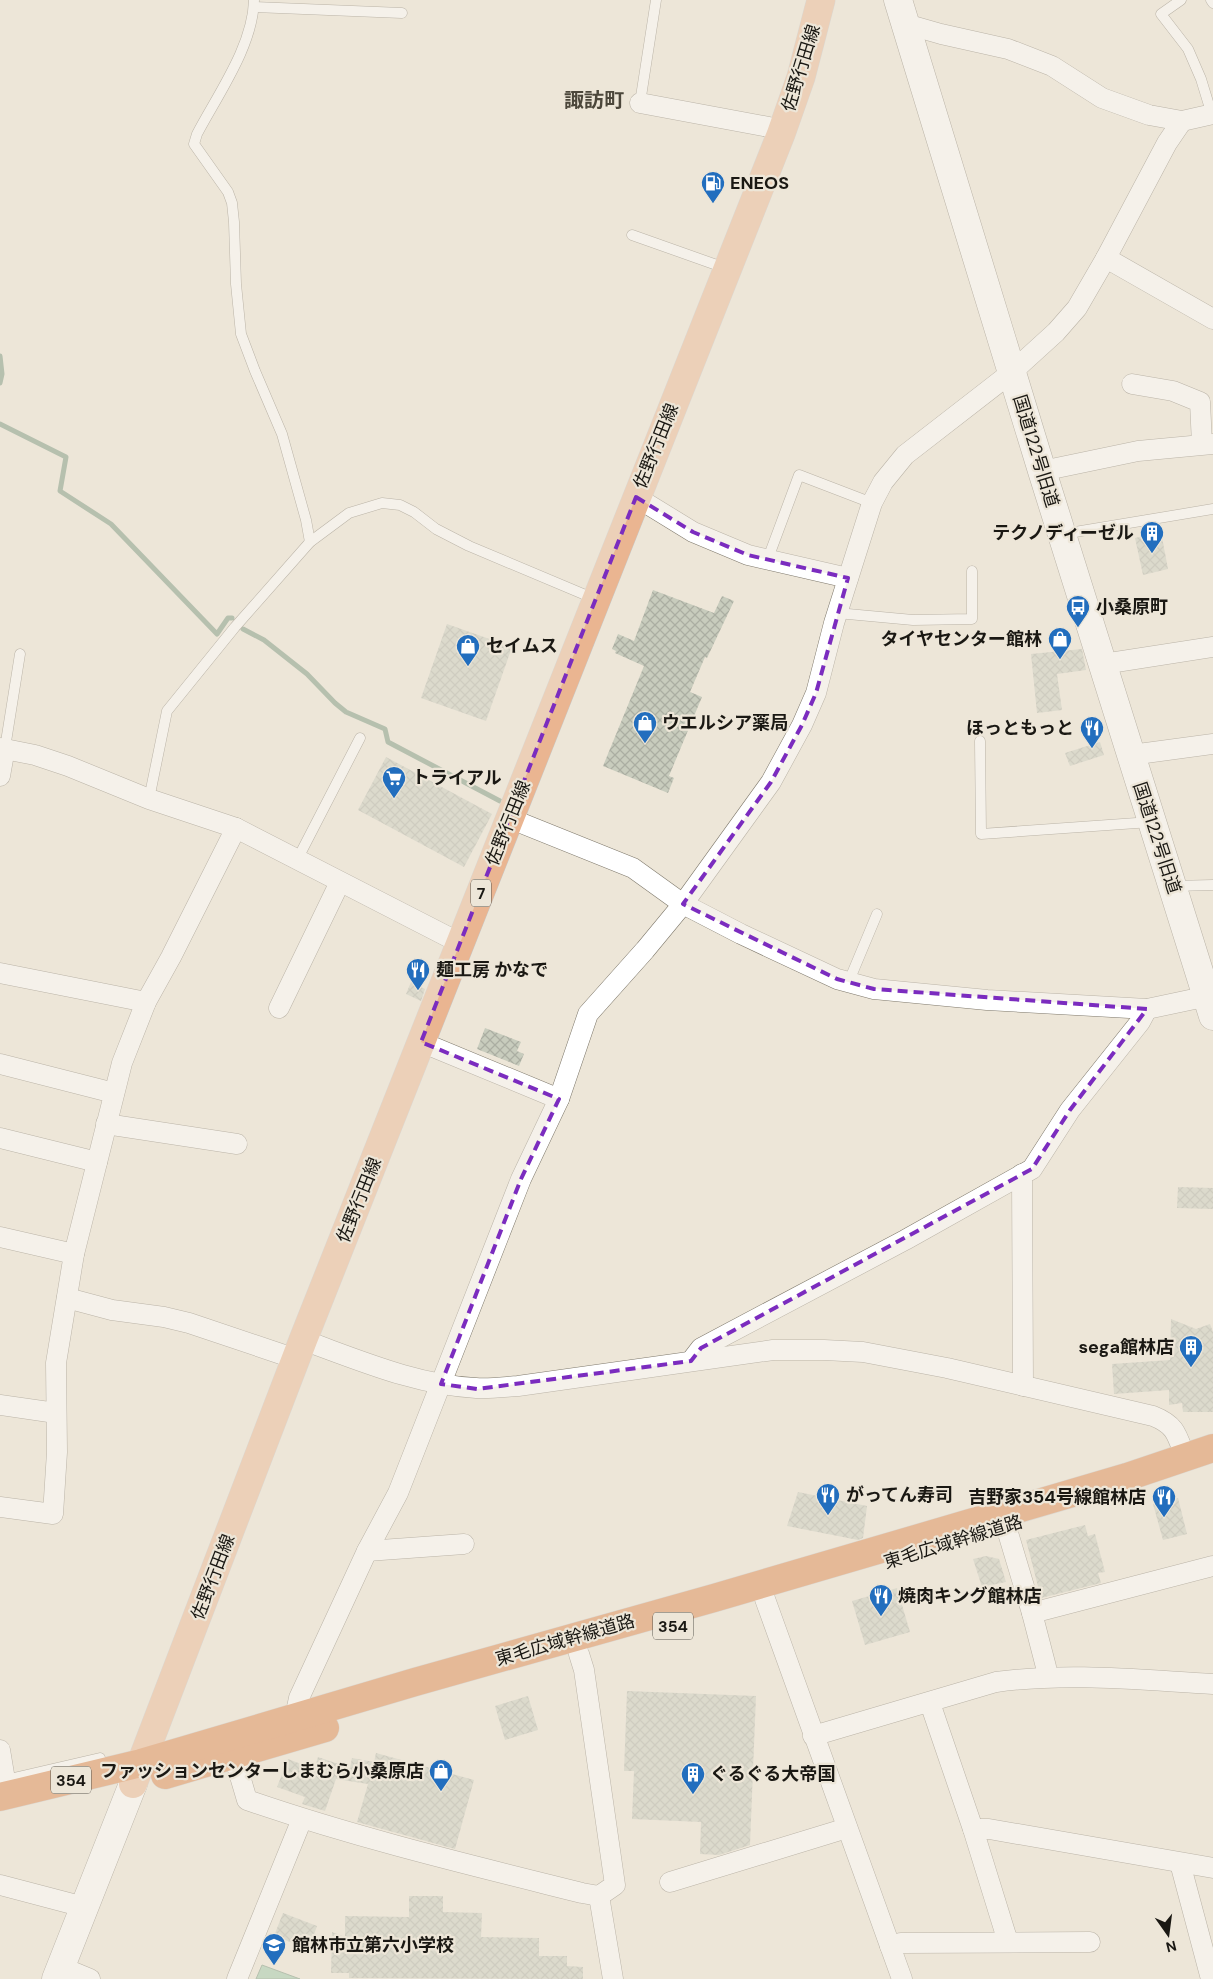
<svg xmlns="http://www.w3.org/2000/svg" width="1213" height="1979" viewBox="0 0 1213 1979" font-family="'DM Sans','Noto Sans JP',sans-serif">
<defs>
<pattern id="building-cross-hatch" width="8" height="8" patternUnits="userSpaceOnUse" patternTransform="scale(1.25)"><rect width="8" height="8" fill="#c8ccbd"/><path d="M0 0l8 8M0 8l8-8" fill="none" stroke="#abaea2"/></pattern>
</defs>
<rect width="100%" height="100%" fill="#ede6d8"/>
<path fill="#9ac7a6" stroke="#74927a" d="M262 1965 300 1979H256Z"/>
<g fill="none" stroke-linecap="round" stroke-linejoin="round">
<g stroke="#74927a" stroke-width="5">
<path d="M0 356 2 374 0 383"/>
<path d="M0 424 66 457 60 491 111 524 217 634 228 618H232"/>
<path d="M243 629 264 640 307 674 335 703 346 712 385 729 388 742 500 801"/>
</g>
</g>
<g fill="url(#building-cross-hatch)">
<path d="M1161 532 1168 569 1143 575 1135 538Z"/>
<path d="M653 590 714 613 722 596 734 601 707 658 705 657 690 692 702 697 669 776 674 778 668 793 603 766 644 666 615 653 616 651 612 649 618 634 634 641Z"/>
<path d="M447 624 512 647 486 721 421 698Z"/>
<path d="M1082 649 1086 670 1057 674 1062 710 1037 713 1031 654Z"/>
<path d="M1100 742 1104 755 1070 766 1065 753Z"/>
<path d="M386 757 492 814 464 867 358 810Z"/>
<path d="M411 982 425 989 421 1001 406 994Z"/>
<path d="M485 1028 521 1042 517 1051 524 1054 519 1066 477 1049Z"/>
<path d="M1178 1187 1213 1188V1209L1177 1208Z"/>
<path d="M1171 1319 1196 1329 1210 1324 1213 1332V1412H1183L1182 1403 1169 1405V1390L1114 1394 1112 1364 1170 1360Z"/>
<path d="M798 1492 867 1506 863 1538 858 1540 787 1526Z"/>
<path d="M1178 1498 1187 1534 1163 1540 1153 1504Z"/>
<path d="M1085 1525 1088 1536 1095 1534 1105 1572 1098 1573 1101 1583 1041 1598 1026 1540Z"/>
<path d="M986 1556 999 1559 1006 1582 982 1587 973 1559Z"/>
<path d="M897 1588 910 1632 865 1645 852 1601Z"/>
<path d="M627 1691 756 1696 750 1845 719 1855 700 1854 701 1822 632 1819 634 1771H624Z"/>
<path d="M528 1696 538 1730 505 1740 495 1706Z"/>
<path d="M376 1753 474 1780 455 1849 357 1822 368 1784 336 1779 325 1811 302 1804 305 1797 277 1787 288 1759 314 1769 318 1757 350 1768 352 1758 374 1762Z"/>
<path d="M409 1896H443V1912L482 1913 481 1937 539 1938V1956H567V1966L583 1967V1979L349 1978V1973H331L332 1932 345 1937V1916L409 1917Z"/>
<path d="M283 1913 317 1926 309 1949 274 1936Z"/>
</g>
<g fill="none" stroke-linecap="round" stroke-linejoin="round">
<g stroke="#7e786b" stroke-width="11">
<g id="lane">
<path d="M254 0C253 46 218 94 197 134L194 144 228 192 232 203 234 222 236 284 241 334 255 371 282 434 306 520 310 542"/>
<path d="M1181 0 1161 14 1188 49 1201 79 1212 115"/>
<path d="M1211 0 1213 3"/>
<path d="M254 7 402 13"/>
<path d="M640 103 656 0"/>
<path d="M632 235 728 269"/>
<path d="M1063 534 1213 509"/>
<path d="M767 561 799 475 872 503"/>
<path d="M837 613 913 620 972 619V571"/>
<path d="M980 741 981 834 1151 822"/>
<path d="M5 748 20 654"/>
<path d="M149 799 167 711 235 627 310 542 349 513 382 503 400 505 414 512 436 529 469 546 595 599"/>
<path d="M297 860 360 738"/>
<path d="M1173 886 1213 885"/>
<path d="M849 981 877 914"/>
<path d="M5 1780 100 1758 103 1771"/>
</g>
</g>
<g stroke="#7e786b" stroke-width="21">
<g id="street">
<path d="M906 24 941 34 1008 49 1052 66 1102 98 1149 115 1182 121 1213 114"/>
<path d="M640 103 769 127 781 134"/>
<path d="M1106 258 1213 319"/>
<path d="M1132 384 1173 391 1200 402 1202 444"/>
<path d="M1042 471 1138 451 1213 444"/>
<path d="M636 497 693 532 748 555 848 578"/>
<path d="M1103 664 1213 647"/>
<path d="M0 748 35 755 68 766 149 799 236 828 460 943"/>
<path d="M1131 755 1213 744"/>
<path d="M0 776 5 748"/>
<path d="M511 819 633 868 683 904 741 934 837 979 874 989 987 1000 1147 1009 1213 995"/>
<path d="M0 973 146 1002"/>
<path d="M279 1008 340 882"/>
<path d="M421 1042 559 1099"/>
<path d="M0 1064 114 1093"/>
<path d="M106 1124 237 1144"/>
<path d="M0 1138 97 1162"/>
<path d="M1022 1174 1023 1386"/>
<path d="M0 1237 74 1254"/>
<path d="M67 1298 112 1310 164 1317 189 1323 296 1359"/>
<path d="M303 1340C359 1360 416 1385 476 1388 490 1389 504 1387 518 1386L773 1350H824L863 1352 947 1368 1153 1416C1176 1425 1177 1435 1185 1457"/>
<path d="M691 1361 701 1348 905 1240 1032 1169 1070 1110 1140 1022 1147 1009"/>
<path d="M0 1405 56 1413"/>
<path d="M0 1507 53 1514 57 1452 56 1363 74 1254 122 1063 146 1002 171 957 236 828"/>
<path d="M1002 1513 1032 1613 1046 1667 1047 1677"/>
<path d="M367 1551 464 1544"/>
<path d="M765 1599 902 1979"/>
<path d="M1032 1613 1213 1566"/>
<path d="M930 1703 973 1829 1008 1942"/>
<path d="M295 1717 299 1698 367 1551 398 1493 521 1179 559 1099 588 1014 645 950 683 904 771 782 802 725 816 693 834 623 872 503 883 482 905 455 1012 372 1056 332 1077 308 1106 258 1167 143 1182 121"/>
<path d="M813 1736 996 1682C1069 1672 1140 1680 1213 1684"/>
<path d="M0 1750 5 1780 0 1781"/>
<path d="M234 1756 247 1800C357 1838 470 1865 582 1893L599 1896 615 1885 584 1670 579 1654"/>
<path d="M973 1829H989L1213 1868"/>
<path d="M1180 1863 1211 1979"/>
<path d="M670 1882 847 1828"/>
<path d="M0 1885 84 1907"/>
<path d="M599 1896 613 1979"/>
<path d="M890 1946 901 1943 1090 1942"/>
<path d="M61 1967 90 1979"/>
<path d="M237 1979 302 1819"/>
</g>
</g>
<g stroke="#7e786b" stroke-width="29">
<g id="secondary">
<path d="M898 0 1042 471 1213 1016"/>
<path d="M56 1979 133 1784"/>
</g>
</g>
<g stroke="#c8c8c6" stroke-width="29">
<path id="primary" d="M133 1784 303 1340 781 134 801 77 821 0"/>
</g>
<g stroke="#c8c8c6" stroke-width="29">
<g id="highway">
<path d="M165 1775 325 1728"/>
<path d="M0 1797 141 1763 415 1682 714 1598 1127 1477 1213 1448"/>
</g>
</g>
<use href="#lane" stroke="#fff" stroke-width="10"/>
<use href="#street" stroke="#fff" stroke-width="20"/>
<use href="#secondary" stroke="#fff" stroke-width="28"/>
<use href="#primary" stroke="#eab591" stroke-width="28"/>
<use href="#highway" stroke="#dc8348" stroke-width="28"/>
</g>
<path d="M0 0H1213V1979H0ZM636 497 693 532 748 555 848 578 816 693 802 725 771 782 683 904 837 979 874 989 1147 1009 1070 1110 1032 1169 701 1348 691 1361 477 1389 441 1384 521 1179 559 1099 421 1042Z" fill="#ede6d8" fill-opacity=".55" fill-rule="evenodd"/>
<path fill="none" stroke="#7b2cbf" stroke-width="4" stroke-dasharray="10 6" stroke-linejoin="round" d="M636 497 693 532 748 555 848 578 816 693 802 725 771 782 683 904 837 979 874 989 1147 1009 1070 1110 1032 1169 701 1348 691 1361 477 1389 441 1384 521 1179 559 1099 421 1042Z"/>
<defs>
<g id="fuel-pin" transform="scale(1.25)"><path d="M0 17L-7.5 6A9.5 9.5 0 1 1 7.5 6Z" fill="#226ebe" stroke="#ede6d8"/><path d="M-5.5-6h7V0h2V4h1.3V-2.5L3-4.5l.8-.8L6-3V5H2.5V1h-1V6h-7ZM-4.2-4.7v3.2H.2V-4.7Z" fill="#fff"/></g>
<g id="building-pin" transform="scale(1.25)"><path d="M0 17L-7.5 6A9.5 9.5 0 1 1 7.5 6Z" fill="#226ebe" stroke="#ede6d8"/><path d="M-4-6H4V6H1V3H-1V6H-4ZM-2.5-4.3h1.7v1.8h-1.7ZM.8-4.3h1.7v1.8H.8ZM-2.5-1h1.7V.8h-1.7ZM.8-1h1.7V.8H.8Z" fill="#fff"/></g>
<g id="bus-pin" transform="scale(1.25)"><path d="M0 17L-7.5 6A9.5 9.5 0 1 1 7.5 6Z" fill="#226ebe" stroke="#ede6d8"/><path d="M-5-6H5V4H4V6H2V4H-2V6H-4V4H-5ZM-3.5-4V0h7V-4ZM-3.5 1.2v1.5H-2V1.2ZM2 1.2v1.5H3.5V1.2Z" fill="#fff"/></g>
<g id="shop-pin" transform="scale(1.25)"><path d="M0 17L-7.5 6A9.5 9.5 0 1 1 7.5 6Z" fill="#226ebe" stroke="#ede6d8"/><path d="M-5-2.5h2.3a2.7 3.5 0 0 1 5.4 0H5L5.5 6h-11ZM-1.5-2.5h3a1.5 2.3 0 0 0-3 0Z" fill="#fff"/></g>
<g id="restaurant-pin" transform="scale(1.25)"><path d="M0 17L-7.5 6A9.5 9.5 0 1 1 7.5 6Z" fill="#226ebe" stroke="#ede6d8"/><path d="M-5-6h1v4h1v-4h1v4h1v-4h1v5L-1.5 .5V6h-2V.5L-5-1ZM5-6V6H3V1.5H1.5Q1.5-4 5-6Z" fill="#fff"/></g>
<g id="supermarket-pin" transform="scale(1.25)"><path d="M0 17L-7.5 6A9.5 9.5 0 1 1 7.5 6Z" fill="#226ebe" stroke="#ede6d8"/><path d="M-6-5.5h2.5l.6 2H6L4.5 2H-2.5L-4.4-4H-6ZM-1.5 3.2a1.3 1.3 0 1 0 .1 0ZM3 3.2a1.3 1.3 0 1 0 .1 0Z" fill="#fff"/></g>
<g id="school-pin" transform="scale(1.25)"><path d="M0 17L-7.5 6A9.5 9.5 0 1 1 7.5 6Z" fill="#226ebe" stroke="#ede6d8"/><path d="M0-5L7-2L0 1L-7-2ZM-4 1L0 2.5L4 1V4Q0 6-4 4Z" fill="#fff"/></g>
</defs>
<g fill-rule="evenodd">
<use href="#fuel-pin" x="713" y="183"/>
<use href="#building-pin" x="1152" y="533"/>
<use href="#bus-pin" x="1078" y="607"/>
<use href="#shop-pin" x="1060" y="639"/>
<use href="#shop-pin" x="468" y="646"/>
<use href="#shop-pin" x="645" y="723"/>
<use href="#restaurant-pin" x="1092" y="728"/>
<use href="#supermarket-pin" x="394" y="778"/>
<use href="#restaurant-pin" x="418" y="970"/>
<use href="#building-pin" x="1191" y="1347"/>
<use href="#restaurant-pin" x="828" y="1495"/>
<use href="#restaurant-pin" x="1164" y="1497"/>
<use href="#restaurant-pin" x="881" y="1596"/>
<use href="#shop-pin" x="441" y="1771"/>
<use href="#building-pin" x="693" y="1774"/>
<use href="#school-pin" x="274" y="1945"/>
</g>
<g text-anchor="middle" stroke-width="4.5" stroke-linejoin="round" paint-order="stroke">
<g fill="#ede6d8" stroke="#59564e" stroke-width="1">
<rect x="471" y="879.5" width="20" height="27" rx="4"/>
<rect x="653" y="1612.5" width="40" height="27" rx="4"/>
<rect x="51" y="1766.5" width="40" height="27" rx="4"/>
</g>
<g font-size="16" font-weight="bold" fill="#1a1813">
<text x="481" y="899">7</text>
<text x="673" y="1632">354</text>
<text x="71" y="1786">354</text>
</g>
<g font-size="18" fill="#1a1813" stroke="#ede6d8">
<text transform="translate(801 68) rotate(-73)" y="6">佐野行田線</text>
<text transform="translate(656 446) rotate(-68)" y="6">佐野行田線</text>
<text transform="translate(1036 451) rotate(73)" y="6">国道122号旧道</text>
<text transform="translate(508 823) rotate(-68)" y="6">佐野行田線</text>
<text transform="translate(1157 838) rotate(72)" y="6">国道122号旧道</text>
<text transform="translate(359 1200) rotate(-68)" y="6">佐野行田線</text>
<text transform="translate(953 1542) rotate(-17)" y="6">東毛広域幹線道路</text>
<text transform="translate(213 1577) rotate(-69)" y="6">佐野行田線</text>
<text transform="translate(565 1640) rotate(-16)" y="6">東毛広域幹線道路</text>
</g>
<g font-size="18" font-weight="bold" fill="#1a1813" stroke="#ede6d8" text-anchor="start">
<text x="730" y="189">ENEOS</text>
<text x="1134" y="539" text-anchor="end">テクノディーゼル</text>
<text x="1096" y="613">小桑原町</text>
<text x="1042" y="645" text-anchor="end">タイヤセンター館林</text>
<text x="486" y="652">セイムス</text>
<text x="662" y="729">ウエルシア薬局</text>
<text x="1074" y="734" text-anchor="end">ほっともっと</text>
<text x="412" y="784">トライアル</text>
<text x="436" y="976">麺工房 かなで</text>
<text x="1174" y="1353" text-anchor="end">sega館林店</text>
<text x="846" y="1501">がってん寿司</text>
<text x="1146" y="1503" text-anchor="end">吉野家354号線館林店</text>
<text x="898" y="1602">焼肉キング館林店</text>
<text x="424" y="1777" text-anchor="end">ファッションセンターしまむら小桑原店</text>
<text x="710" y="1780">ぐるぐる大帝国</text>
<text x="292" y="1951">館林市立第六小学校</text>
</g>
<g font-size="20" font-weight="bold" fill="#4c473b" stroke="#ede6d8">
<text x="594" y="107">諏訪町</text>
</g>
</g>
<g transform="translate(1168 1934) rotate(166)" stroke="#ede6d8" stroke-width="4" paint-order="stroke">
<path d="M0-4L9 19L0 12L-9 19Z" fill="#1a1813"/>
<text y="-8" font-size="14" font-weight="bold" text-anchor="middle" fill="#1a1813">N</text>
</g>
</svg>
